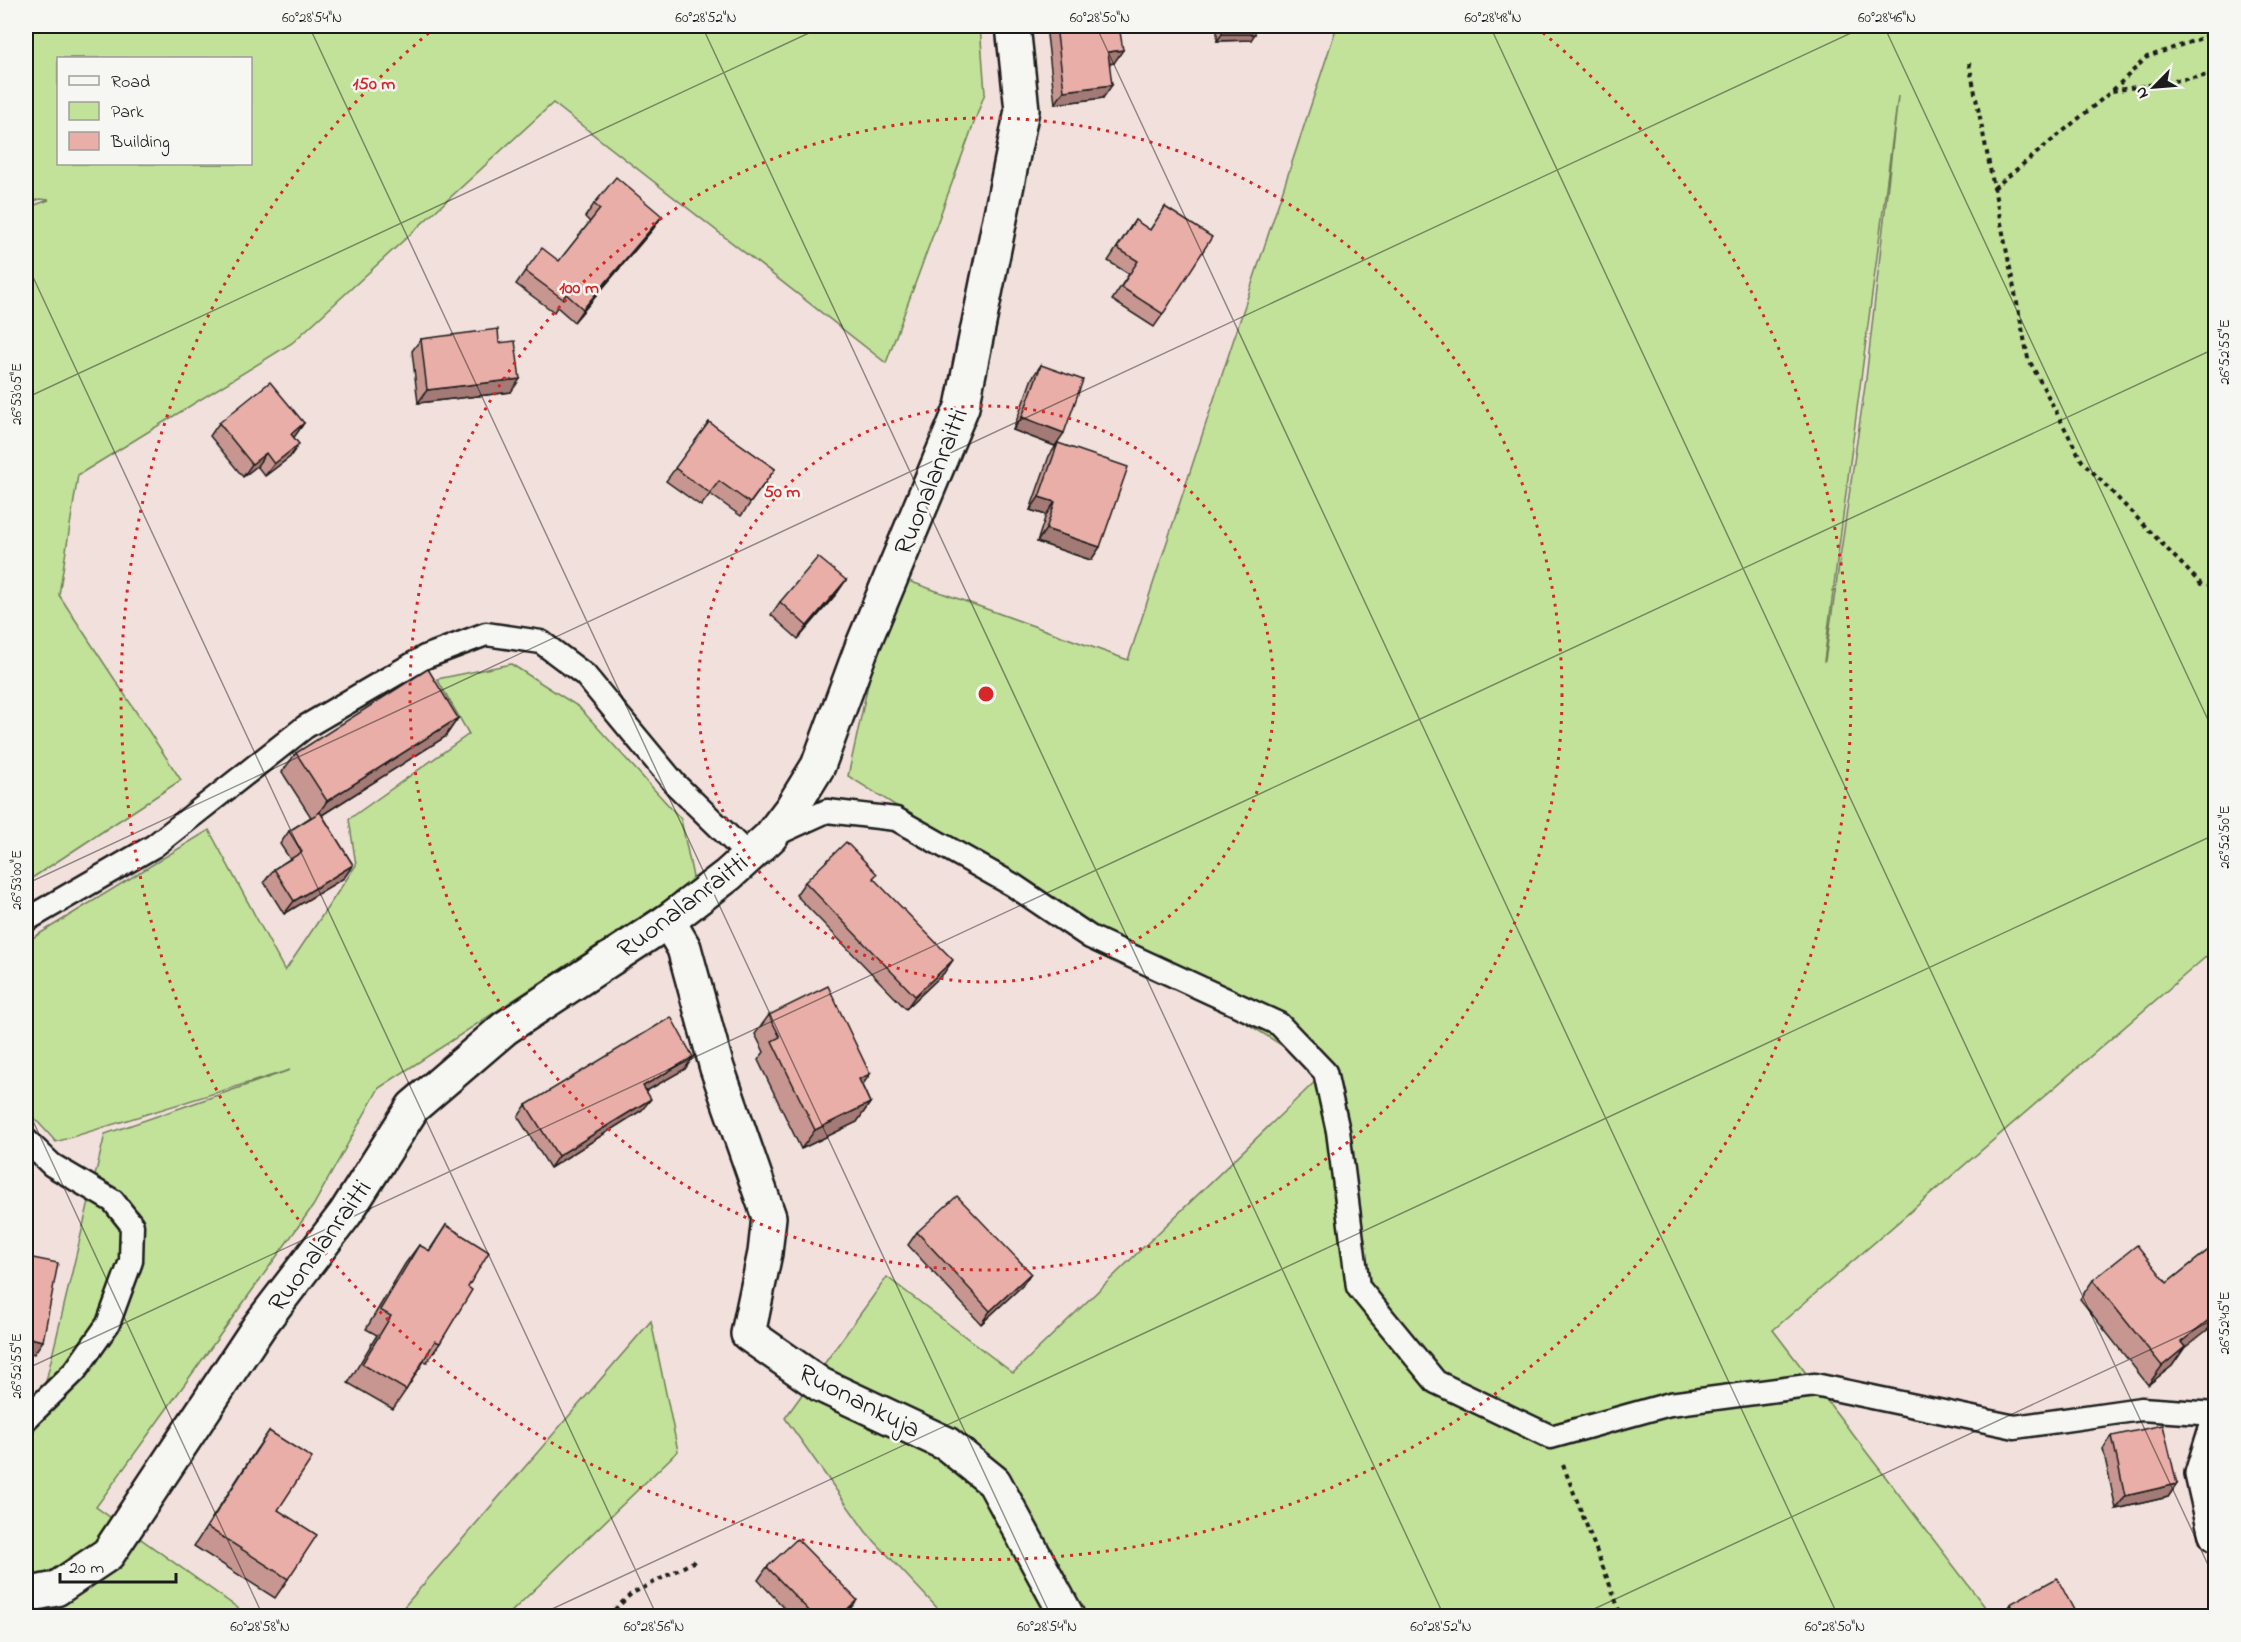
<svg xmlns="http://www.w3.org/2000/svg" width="2241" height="1642" viewBox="0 0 2241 1642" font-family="'Indie Flower',sans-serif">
<rect width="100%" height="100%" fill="#f2e0dc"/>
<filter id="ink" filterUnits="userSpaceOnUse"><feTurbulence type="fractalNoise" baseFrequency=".0167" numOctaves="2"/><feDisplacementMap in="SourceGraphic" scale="12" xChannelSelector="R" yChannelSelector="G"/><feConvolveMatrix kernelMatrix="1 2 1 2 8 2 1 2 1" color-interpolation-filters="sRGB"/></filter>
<g filter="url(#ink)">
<g fill="#c2e199" stroke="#6f7e5a" stroke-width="1.5" fill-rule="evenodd">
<path d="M26 26H980L985 93 886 363 553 103 292 343 78 475 59 595 181 780 26 882V208L49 200 40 199 26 204ZM250 58V164H58V58Z"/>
<path d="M1337 26H2215V949L1773 1330 1992 1616H938L941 1612 866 1532 785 1418 887 1277 1013 1373 1325 1072 848 776 892 575 1128 660ZM1898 96 1866 379 1825 661H1824Z"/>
<path d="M511 664 579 707 681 819 694 882 379 1088 313 1206 96 1507 249 1616H26V1465L105 1134 290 1070 56 1142 26 1109V942L209 830 285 971 356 865 349 819 469 734 437 679Z"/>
<path d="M651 1321 678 1451 507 1616H396Z"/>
</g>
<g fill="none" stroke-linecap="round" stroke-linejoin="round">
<g stroke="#1c1c1c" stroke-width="27">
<g id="service">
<path d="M774 835 827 811 896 819 1013 885 1090 937 1279 1024 1325 1072 1338 1131 1358 1287 1436 1382 1551 1437 1670 1404 1815 1385 2015 1427 2141 1409 2216 1414"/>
<path d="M26 920 154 846 305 727 425 657 486 634 541 642 585 675 676 785 749 856"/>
<path d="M26 1140 52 1165 113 1201 132 1225 131 1261 108 1324 75 1371 26 1419"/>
</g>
</g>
<g stroke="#1c1c1c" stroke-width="38">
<g id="minor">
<path d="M668 921 684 948 717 1068 769 1217 765 1253 748 1334 821 1385 947 1444 994 1482 1067 1616"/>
<path d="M2216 1429 2202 1474 2216 1535"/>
<path d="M26 1595 56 1589 108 1554 260 1325 345 1214 413 1107 505 1028 668 921 728 875 770 837 792 808 818 766 862 647 962 407 1022 110 1013 26"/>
</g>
</g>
<g stroke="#1c1c1c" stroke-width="4" stroke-dasharray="4.5 4.5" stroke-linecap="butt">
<path d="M1969 63 2028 358 2082 461 2201 584 2216 585"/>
<path d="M2113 90 2147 57 2216 33"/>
<path d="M1994 188 2112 91 2216 74"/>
<path d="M1563 1465 1613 1593 1621 1616"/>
<path d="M608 1616 631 1594 697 1560"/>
</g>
<use href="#service" stroke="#f6f6f2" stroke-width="22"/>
<use href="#minor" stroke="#f6f6f2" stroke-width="33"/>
</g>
<g fill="#c89690" stroke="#1c1c1c" stroke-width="1.5">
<path d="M1046 26H1119L1114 63 1109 64 1103 98 1055 104Z"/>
<path d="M1217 26H1255L1251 40 1217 41Z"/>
<path d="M594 204 662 216 653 229 574 322 557 307 554 312 516 284 525 271 559 261 590 222 585 217Z"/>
<path d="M1165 207 1163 314 1154 327 1112 300 1129 274 1108 261 1135 220 1150 230Z"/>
<path d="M421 339 499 343 511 392 418 403 412 351Z"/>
<path d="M1041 365 1055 446 1013 430 1032 378Z"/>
<path d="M709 422 775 469 741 516 710 494 701 506 666 481Z"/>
<path d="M219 423H304L294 437 290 457 265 476 257 466 243 477 210 436Z"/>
<path d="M1058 443 1100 547 1091 560 1037 542 1046 515 1030 510 1049 456Z"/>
<path d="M846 580 837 593 798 639 771 615 780 602Z"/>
<path d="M458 718 445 737 322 815 353 865 344 878 284 914 264 882 274 869 290 859 280 844 289 831 311 817 282 772 296 753Z"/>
<path d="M874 879 944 973 906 1009 796 895 805 882Z"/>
<path d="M769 1015 862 1085 870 1103 857 1122 801 1149 758 1060 764 1052 755 1034Z"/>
<path d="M693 1057 685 1069 646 1091 642 1110 550 1168 518 1117 526 1105Z"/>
<path d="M446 1225 468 1287 440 1343 427 1362 424 1361 406 1390 393 1409 348 1383 377 1335 366 1329 405 1264 419 1245 429 1251Z"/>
<path d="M917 1232 1022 1286 981 1324 908 1245Z"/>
<path d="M2216 1244V1323L2185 1347 2172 1366 2148 1385 2080 1299 2093 1280 2167 1283Z"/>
<path d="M269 1431 278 1510 288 1579 275 1598 194 1546 256 1450Z"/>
<path d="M2112 1436 2177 1484 2168 1497 2116 1509 2103 1449Z"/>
<path d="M767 1567 848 1613 844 1617H793L758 1580Z"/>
<path d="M2010 1604 2075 1612 2071 1617H2001Z"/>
</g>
<g fill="#a37a75" stroke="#1c1c1c" stroke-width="1.5">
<path d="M1222 34H1255L1251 40 1217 41Z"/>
<path d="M1123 50 1114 63 1099 65 1108 52Z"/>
<path d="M1112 85 1103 98 1055 104 1064 91Z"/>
<path d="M662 216 653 229 574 322 583 309Z"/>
<path d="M520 379 511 392 418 403 427 390Z"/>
<path d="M1022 417 1064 433 1055 446 1013 430Z"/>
<path d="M304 423 295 436 282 447 291 434Z"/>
<path d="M299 444 290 457 265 476 274 464Z"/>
<path d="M266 453 257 466 243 477 252 464Z"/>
<path d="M1039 497 1055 502 1046 515 1030 510Z"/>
<path d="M1046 529 1100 547 1091 560 1037 542Z"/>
<path d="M846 580 837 593 798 639 807 626Z"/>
<path d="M458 718 445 737 314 820 327 801Z"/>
<path d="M353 865 344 878 284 914 294 901Z"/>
<path d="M953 960 944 973 906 1009 915 996Z"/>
<path d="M693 1057 685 1069 634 1098 643 1086Z"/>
<path d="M870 1074 857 1093 859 1079Z"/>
<path d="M651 1099 642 1110 550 1168 558 1156Z"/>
<path d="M870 1103 857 1122 801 1149 815 1130Z"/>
<path d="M1031 1273 1022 1286 981 1324 990 1311Z"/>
<path d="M2216 1314V1323L2168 1361 2181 1342Z"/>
<path d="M26 1337 43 1341 34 1354 26 1352Z"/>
<path d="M2185 1347 2172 1366 2148 1385 2162 1366Z"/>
<path d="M2177 1484 2168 1497 2116 1509 2125 1496Z"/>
<path d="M857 1600 844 1617H839Z"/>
</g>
<g fill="#e9aea7" stroke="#1c1c1c" stroke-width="1.5">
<path d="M1056 26H1119L1123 50 1108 52 1112 85 1064 91Z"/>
<rect x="1222" y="26" width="33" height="8"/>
<path d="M616 177 662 216 583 309 566 294 563 299 525 271 542 248 559 261 600 209 594 204Z"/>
<path d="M1165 207 1212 237 1163 314 1121 287 1138 261 1117 248 1135 220 1150 230Z"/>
<path d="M498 329 499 343 515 341 520 379 427 390 421 339Z"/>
<path d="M1041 365 1083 380 1064 433 1022 417Z"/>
<path d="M270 382 304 423 291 434 299 444 274 464 266 453 252 464 219 423Z"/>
<path d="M709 422 775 469 750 503 719 481 710 493 675 468Z"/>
<path d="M1058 443 1128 467 1100 547 1046 529 1055 502 1039 497Z"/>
<path d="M818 557 846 580 807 626 780 602Z"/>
<path d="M428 669 458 718 327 801 296 753Z"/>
<path d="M320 812 353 865 294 901 274 869 302 852 289 831Z"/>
<path d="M846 842 877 874 873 878 953 960 915 996 805 882Z"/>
<path d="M828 986 870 1074 859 1079 870 1103 815 1130 772 1041 780 1037 769 1015Z"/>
<path d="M671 1017 693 1057 643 1086 651 1099 558 1156 526 1105Z"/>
<path d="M957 1196 1031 1273 990 1311 917 1232Z"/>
<path d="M446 1225 489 1252 468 1287 472 1290 440 1343 435 1341 406 1390 362 1364 391 1316 380 1310 419 1245 430 1251Z"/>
<path d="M2216 1244V1314L2181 1342 2185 1347 2162 1366 2093 1280 2137 1245 2167 1283Z"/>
<path d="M28 1257 58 1263 43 1341 26 1337V1269Z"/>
<path d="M2163 1425 2177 1484 2125 1496 2112 1436Z"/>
<path d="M269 1431 312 1458 278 1510 317 1535 288 1579 207 1527Z"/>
<path d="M797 1539 857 1600 839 1617H815L767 1567Z"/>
<path d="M2057 1578 2075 1612 2066 1617H2003L2013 1611 2010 1604Z"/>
</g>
</g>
<path fill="none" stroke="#1c1c1c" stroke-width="1.5" stroke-opacity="0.45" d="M309 26 1051 1616M702 26 1444 1616M1096 26 1838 1616M1490 26 2216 1582M1884 26 2216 737M26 262 657 1616M26 398 824 26M26 884 1866 26M26 1106 263 1616M26 1369 2216 348M537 1616 2216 834M1579 1616 2216 1319"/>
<g fill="none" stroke="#d62828" stroke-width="3" stroke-dasharray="3 6">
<circle cx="986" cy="694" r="288"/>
<circle cx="986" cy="694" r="576"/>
<path d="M1536 27A865 865 0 1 1 436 27"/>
</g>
<g text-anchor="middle" stroke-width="5" stroke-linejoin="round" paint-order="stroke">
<g font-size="27" fill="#1c1c1c" stroke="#f6f6f2">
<text transform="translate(930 481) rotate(-68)" y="9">Ruonalanraitti</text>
<text transform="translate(682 905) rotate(-37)" y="9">Ruonalanraitti</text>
<text transform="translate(319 1245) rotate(-54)" y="9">Ruonalanraitti</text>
<text transform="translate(860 1400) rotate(27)" y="9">Ruonankuja</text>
</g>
</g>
<circle cx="986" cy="694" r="9" fill="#d62828" stroke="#f6f6f2" stroke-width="3"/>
<g font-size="18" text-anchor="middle" font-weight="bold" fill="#d62828" stroke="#f6f6f2" stroke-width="5" stroke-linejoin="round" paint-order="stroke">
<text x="374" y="89">150 m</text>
<text x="579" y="293">100 m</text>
<text x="782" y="497">50 m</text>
</g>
<rect width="2241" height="1642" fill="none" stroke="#f6f6f2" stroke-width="66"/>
<rect x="57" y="57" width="195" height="108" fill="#f6f6f2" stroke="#9f9f9c" stroke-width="1.5"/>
<rect x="69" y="76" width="30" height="9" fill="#f6f6f2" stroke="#9f9f9c" stroke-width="1.5"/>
<text x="111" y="87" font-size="18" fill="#1c1c1c">Road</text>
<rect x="69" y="102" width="30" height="18" fill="#c2e199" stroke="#9f9f9c" stroke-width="1.5"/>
<text x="111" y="117" font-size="18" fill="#1c1c1c">Park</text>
<rect x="69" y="132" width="30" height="18" fill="#e9aea7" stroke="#9f9f9c" stroke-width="1.5"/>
<text x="111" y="147" font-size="18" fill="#1c1c1c">Building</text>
<g transform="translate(2154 87) rotate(245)" stroke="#f6f6f2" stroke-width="4.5" paint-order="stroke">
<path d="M0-4.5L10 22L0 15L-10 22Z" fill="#1c1c1c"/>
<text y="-9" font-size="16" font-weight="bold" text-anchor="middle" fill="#1c1c1c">N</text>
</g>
<path d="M60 1573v9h116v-9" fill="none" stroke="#1c1c1c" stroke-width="3"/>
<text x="69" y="1573" font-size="18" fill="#1c1c1c" stroke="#f6f6f2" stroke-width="4.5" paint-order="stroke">20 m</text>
<rect x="33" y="33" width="2175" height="1576" fill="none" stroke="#1c1c1c" stroke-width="2"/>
<g font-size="15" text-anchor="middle" fill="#1c1c1c">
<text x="312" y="22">60°28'54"N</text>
<text x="706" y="22">60°28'52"N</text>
<text x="1100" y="22">60°28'50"N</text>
<text x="1493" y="22">60°28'48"N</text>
<text x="1887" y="22">60°28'46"N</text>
<text transform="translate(2224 352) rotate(-90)" y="5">26°52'55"E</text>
<text transform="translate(16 394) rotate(-90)" y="5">26°53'05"E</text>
<text transform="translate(2224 837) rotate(-90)" y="5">26°52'50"E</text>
<text transform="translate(16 880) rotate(-90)" y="5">26°53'00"E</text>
<text transform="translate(2224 1323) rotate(-90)" y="5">26°52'45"E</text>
<text transform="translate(16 1366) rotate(-90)" y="5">26°52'55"E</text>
<text x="260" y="1631">60°28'58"N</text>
<text x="654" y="1631">60°28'56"N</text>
<text x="1047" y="1631">60°28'54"N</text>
<text x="1441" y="1631">60°28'52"N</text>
<text x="1835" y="1631">60°28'50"N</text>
</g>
</svg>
